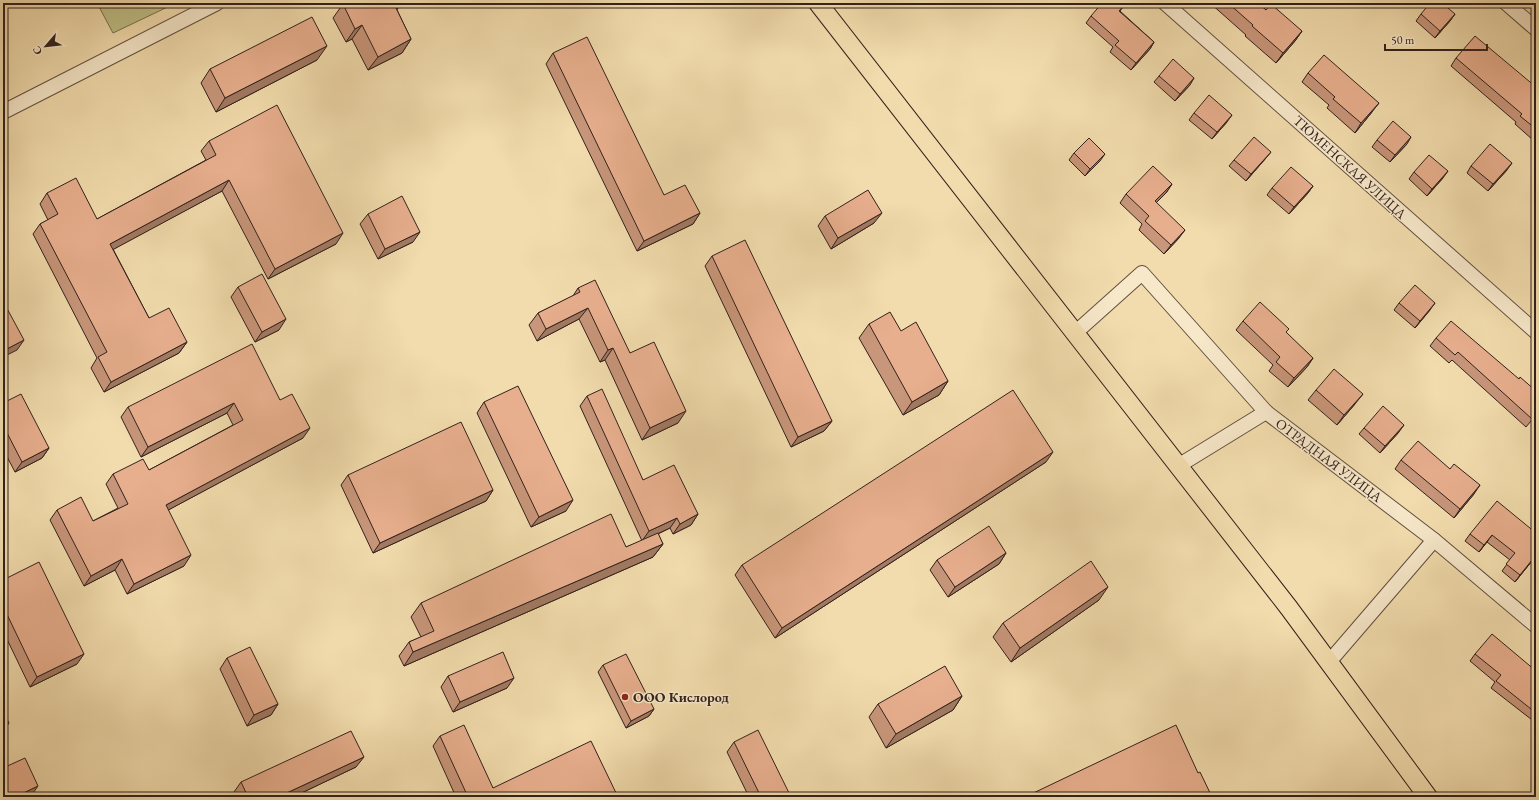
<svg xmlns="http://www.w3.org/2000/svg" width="1539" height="800" viewBox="0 0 1539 800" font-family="'EB Garamond',serif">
<rect width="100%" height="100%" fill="#f2dcad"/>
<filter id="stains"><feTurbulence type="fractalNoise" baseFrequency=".005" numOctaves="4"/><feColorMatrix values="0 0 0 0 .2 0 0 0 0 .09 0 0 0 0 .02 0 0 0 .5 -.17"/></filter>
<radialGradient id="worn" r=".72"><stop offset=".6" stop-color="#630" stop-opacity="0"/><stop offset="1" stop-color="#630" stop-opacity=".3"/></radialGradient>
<path fill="#bfbf86" stroke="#787051" d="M97 3H176L113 33Z"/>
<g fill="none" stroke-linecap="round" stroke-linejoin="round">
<g stroke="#625040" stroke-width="16">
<g id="minor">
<path d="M1165 3 1536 332"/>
<path d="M1506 3 1536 29"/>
<path d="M3 112 217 3"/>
<path d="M1075 333 1142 273 1266 412 1434 540 1536 626"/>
<path d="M1178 466 1266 412"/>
<path d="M1329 662 1434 540"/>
</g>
</g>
<g stroke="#32211c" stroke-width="20">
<path id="major" d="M818 3 1289 608 1428 797"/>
</g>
<use href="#minor" stroke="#f7e8ca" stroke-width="14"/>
<use href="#major" stroke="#f2dcad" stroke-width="18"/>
</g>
<g fill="#c8967a" stroke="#32211c">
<path d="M401 3 397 10 411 39 402 53 368 70 352 39 346 42 333 18 343 4Z"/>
<path d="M1126 3 1120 11 1154 42 1150 49 1131 70 1110 52 1113 47 1086 23 1091 16Z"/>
<path d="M1210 3H1258L1266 10 1302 31 1295 41 1276 63 1245 36 1246 35Z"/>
<path d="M1421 14H1455L1450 21 1435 38 1416 21Z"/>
<path d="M553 53 664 195 700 213 693 224 637 251 546 64Z"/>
<path d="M1456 58 1536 87V136L1533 140 1515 124 1516 122 1451 66Z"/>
<path d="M317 60 216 112 201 83 210 69Z"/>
<path d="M1308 73 1372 112 1355 133 1327 108 1329 105 1302 82Z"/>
<path d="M1159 76 1190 85 1175 101 1154 82Z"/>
<path d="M1194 113 1227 122 1212 139 1189 120Z"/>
<path d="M1377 140 1407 144 1390 162 1372 147Z"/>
<path d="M209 141 336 244 268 279 222 191 113 249 149 318 187 342 179 353 104 392 91 368 97 358 33 234 40 224 48 220 40 204 47 193 97 219 206 160 201 151Z"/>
<path d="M1074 153 1100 161 1085 176 1069 160Z"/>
<path d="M1266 158 1246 181 1229 166 1234 160Z"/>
<path d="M1471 166 1507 170 1488 191 1467 173Z"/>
<path d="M1414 172 1443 178 1427 196 1409 179Z"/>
<path d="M1172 184 1166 193 1156 202 1179 238 1164 254 1139 230 1142 224 1120 203 1126 194Z"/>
<path d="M1313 186 1308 193 1289 214 1267 195 1272 188Z"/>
<path d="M368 214 413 242 378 259 360 224Z"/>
<path d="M825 216 874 223 831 249 818 226Z"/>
<path d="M712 256 832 421 824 431 791 447 705 266Z"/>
<path d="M238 287 279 330 255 342 231 297Z"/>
<path d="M578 288 630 353 678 423 642 440 605 360 600 362 579 319 537 341 529 325 538 313 573 296Z"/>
<path d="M1399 303 1430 310 1415 328 1394 310Z"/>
<path d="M1243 321 1286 333 1313 358 1307 367 1288 387 1269 371 1273 365 1236 330Z"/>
<path d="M869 324 901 331 948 381 939 395 903 415 859 338Z"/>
<path d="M1436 338 1519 379 1536 391V415L1526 427 1452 360 1449 363 1430 346Z"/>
<path d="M1316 390 1355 404 1337 425 1308 400Z"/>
<path d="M587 396 643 480 698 514 691 525 673 534 670 528 658 534 663 544 653 557 404 666 399 656 409 642 421 637 411 617 421 603 626 547 642 541 580 406Z"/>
<path d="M280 400 303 438 168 510 184 566 127 594 115 570 84 586 50 520 57 510 93 521 118 508 106 484 113 474 149 470 233 425 227 413 141 457 121 417 128 407Z"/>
<path d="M484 402 566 511 531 527 477 413Z"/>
<path d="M3 403 49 448 42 458 15 472 3 449Z"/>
<path d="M1364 428 1399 432 1380 453 1359 434Z"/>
<path d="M1401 460 1474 494 1454 518 1395 469Z"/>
<path d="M1046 462 775 638 735 575 742 565Z"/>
<path d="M348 475 493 490 486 501 373 553 341 485Z"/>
<path d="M1536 533V556L1515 582 1502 571 1510 560 1487 542 1479 552 1465 541 1470 534Z"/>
<path d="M1006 553 999 564 948 597 930 570 937 560Z"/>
<path d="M3 580 77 664 30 687 3 631Z"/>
<path d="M1536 592V598L1534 596Z"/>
<path d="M1099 600 1011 662 993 637 1003 623Z"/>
<path d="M1475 654 1536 671V723L1491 688 1495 682 1470 661Z"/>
<path d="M227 658 278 704 271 715 247 726 220 669Z"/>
<path d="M603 665 654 709 649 716 626 728 598 672Z"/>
<path d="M448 676 507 688 453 712 441 687Z"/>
<path d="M962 696 953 710 886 748 869 717 878 704Z"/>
<path d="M440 736 493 788 618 797H456L433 746Z"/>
<path d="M734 742 791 797H749L727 752Z"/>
<path d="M356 767 293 797H236L234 792 241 782Z"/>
</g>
<g fill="#a27a63" stroke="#32211c">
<path d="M401 3 392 16 395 6Z"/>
<path d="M1455 14 1450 21 1435 38 1440 31Z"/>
<path d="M362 25 352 39 346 42 355 29Z"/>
<path d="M1302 31 1295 41 1276 63 1283 53Z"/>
<path d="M411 39 402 53 368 70 378 57Z"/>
<path d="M1154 42 1150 49 1131 70 1136 63Z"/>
<path d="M327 46 317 60 216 112 225 98Z"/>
<path d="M1194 78 1190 85 1175 101 1180 94Z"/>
<path d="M1379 103 1372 112 1355 133 1361 123Z"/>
<path d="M1232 115 1227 122 1212 139 1217 132Z"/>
<path d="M1411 137 1407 144 1390 162 1395 155Z"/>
<path d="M1271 152 1266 158 1246 181 1251 174Z"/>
<path d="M1105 154 1100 161 1085 176 1090 169Z"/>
<path d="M1512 163 1507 170 1488 191 1493 184Z"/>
<path d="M1448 171 1443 178 1427 196 1432 189Z"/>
<path d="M229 180 222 191 103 255 110 244Z"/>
<path d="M1172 184 1166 193 1149 210 1155 201Z"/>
<path d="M1313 186 1308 193 1289 214 1294 207Z"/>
<path d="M700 213 693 224 637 251 644 241Z"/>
<path d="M882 213 874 223 831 249 838 238Z"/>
<path d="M1185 230 1179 238 1164 254 1171 245Z"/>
<path d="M420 232 413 242 378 259 385 249Z"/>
<path d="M343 233 336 244 268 279 275 269Z"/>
<path d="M1435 303 1430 310 1415 328 1420 321Z"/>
<path d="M588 308 579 319 537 341 546 329Z"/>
<path d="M286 319 279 330 255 342 262 332Z"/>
<path d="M24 340 17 350 3 357V351Z"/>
<path d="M187 342 179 353 104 392 111 382Z"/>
<path d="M613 348 605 360 600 362 608 350Z"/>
<path d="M1313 358 1307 367 1288 387 1294 378Z"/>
<path d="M948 381 939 395 903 415 912 402Z"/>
<path d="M1363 394 1355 404 1337 425 1344 415Z"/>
<path d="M234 403 227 413 141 457 148 447Z"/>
<path d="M686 411 678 423 642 440 650 428Z"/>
<path d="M832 421 824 431 791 447 798 437Z"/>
<path d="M1404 425 1399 432 1380 453 1385 446Z"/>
<path d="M310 428 303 438 159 515 166 505Z"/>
<path d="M49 448 42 458 15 472 22 462Z"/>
<path d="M1053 452 1046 462 775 638 782 628Z"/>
<path d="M1480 485 1474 494 1454 518 1460 509Z"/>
<path d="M493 490 486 501 373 553 380 543Z"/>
<path d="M573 500 566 511 531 527 539 517Z"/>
<path d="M698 514 691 525 673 534 680 524Z"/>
<path d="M677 518 670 528 642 541 649 531Z"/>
<path d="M1492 535 1487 542 1479 552 1484 545Z"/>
<path d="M663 544 653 557 404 666 413 652Z"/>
<path d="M1006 553 999 564 948 597 955 587Z"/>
<path d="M191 555 184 566 127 594 134 584Z"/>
<path d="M1536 555V556L1515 582 1520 575Z"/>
<path d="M122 559 115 570 84 586 91 576Z"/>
<path d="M1108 587 1099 600 1011 662 1020 648Z"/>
<path d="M84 654 77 664 30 687 37 677Z"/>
<path d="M514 678 507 688 453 712 460 702Z"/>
<path d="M962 696 953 710 886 748 896 734Z"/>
<path d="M278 704 271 715 247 726 254 715Z"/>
<path d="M654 709 649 716 626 728 631 721Z"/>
<path d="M9 723 3 732V726Z"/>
<path d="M364 757 356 767 293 797H278Z"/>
<path d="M38 786 31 796 29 797H15Z"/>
</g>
<g fill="#e8af8e" stroke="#32211c">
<path d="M345 3H401L395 6 411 39 378 57 362 25 355 29 343 4Z"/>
<path d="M1102 3H1126L1119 11 1154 42 1136 63 1115 45 1119 41 1091 16Z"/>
<path d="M1228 3H1258L1266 10 1271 4 1302 31 1283 53 1252 26 1253 25Z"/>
<path d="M1430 3H1442L1455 14 1440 31 1421 14Z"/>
<path d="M312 17 327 46 225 98 210 69Z"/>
<path d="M1475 36 1536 87V129L1520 116 1522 114 1456 58Z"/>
<path d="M587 37 664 195 685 185 700 213 644 241 553 53Z"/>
<path d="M1324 55 1379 103 1361 123 1333 99 1335 97 1308 73Z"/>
<path d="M1173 59 1194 78 1180 94 1159 76Z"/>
<path d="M1209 95 1232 115 1217 132 1194 113Z"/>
<path d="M277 105 343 233 275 269 229 180 110 244 149 318 169 308 187 342 111 382 98 357 107 352 40 224 58 214 47 193 76 178 97 219 216 155 209 141Z"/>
<path d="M1393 121 1411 137 1395 155 1377 140Z"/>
<path d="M1254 137 1271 152 1251 174 1234 160Z"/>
<path d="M1089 138 1105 154 1090 169 1074 153Z"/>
<path d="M1490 144 1512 163 1493 184 1471 166Z"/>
<path d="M1429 155 1448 171 1432 189 1414 172Z"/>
<path d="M1153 166 1172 184 1155 201 1185 230 1171 245 1145 221 1149 216 1126 194Z"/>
<path d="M1291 167 1313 186 1294 207 1272 188Z"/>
<path d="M868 190 882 213 838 238 825 216Z"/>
<path d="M402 196 420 232 385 249 368 214Z"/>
<path d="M745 240 832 421 798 437 712 256Z"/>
<path d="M262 274 286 319 262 332 238 287Z"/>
<path d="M595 280 630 353 654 342 686 411 650 428 613 348 608 350 588 308 546 329 538 313 580 292 578 288Z"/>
<path d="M1415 285 1435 303 1420 321 1399 303Z"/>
<path d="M3 301 24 340 3 351Z"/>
<path d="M1260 302 1289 329 1286 332 1313 358 1294 378 1276 362 1280 357 1243 321Z"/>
<path d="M890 312 901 331 916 322 948 381 912 402 869 324Z"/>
<path d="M1451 321 1519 379 1520 377 1536 391V414L1532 419 1458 352 1455 355 1436 338Z"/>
<path d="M252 344 280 400 292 394 310 428 166 505 191 555 134 584 122 559 91 576 57 510 81 497 93 521 128 504 113 474 143 459 149 470 243 420 234 403 148 447 128 407Z"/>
<path d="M1334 369 1363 394 1344 415 1316 390Z"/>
<path d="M518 386 573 500 539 517 484 402Z"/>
<path d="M602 389 643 480 674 465 698 514 680 524 677 518 649 531 587 396Z"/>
<path d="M1013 390 1053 452 782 628 742 565Z"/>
<path d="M21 394 49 448 22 462 3 425V403Z"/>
<path d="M1383 406 1404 425 1385 446 1364 428Z"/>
<path d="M461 422 493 490 380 543 348 475Z"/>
<path d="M1418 441 1450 469 1454 464 1480 485 1460 509 1401 460Z"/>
<path d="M1497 501 1536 533V555L1520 575 1506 564 1515 553 1492 535 1484 545 1470 534Z"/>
<path d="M611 514 626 547 658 533 663 544 413 652 409 642 434 631 421 603Z"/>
<path d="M989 526 1006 553 955 587 937 560Z"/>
<path d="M1091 561 1108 587 1020 648 1003 623Z"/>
<path d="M39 562 84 654 37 677 3 606V580Z"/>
<path d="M1492 634 1536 671V713L1496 681 1501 675 1475 654Z"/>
<path d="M250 647 278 704 254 715 227 658Z"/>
<path d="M503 652 514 678 460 702 448 676Z"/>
<path d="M626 654 654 709 631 721 603 665Z"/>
<path d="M945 666 962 696 896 734 878 704Z"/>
<path d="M3 711 9 723 3 726Z"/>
<path d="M464 725 493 788 591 741 618 797H468L440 736Z"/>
<path d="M1176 725 1198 773 1200 772 1212 797H1025Z"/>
<path d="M758 730 791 797H761L734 742Z"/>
<path d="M351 731 364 757 278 797H248L241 782Z"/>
<path d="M25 758 38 786 15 797H3V768Z"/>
</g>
<circle fill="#8f2418" stroke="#f7e8ca" stroke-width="1.5" cx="625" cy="697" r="4"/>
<g text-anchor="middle" stroke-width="3" stroke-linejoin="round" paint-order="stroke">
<g font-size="14" fill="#32211c" stroke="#f7e8ca">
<text transform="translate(1350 167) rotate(42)" y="5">ТЮМЕНСКАЯ УЛИЦА</text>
<text transform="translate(1329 460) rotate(37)" y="5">ОТРАДНАЯ УЛИЦА</text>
</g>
<g font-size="14" font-weight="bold" fill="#32211c" stroke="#f7e8ca" text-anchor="start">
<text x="633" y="702">ООО Кислород</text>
</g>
</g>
<rect width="1539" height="800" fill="none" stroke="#f2dcad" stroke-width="16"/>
<rect x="4" y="4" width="1531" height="792" fill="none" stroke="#32211c" stroke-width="2"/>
<rect x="8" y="8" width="1523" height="784" fill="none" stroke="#32211c"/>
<g transform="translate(46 46) rotate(242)" stroke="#f7e8ca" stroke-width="3" paint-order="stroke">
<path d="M0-3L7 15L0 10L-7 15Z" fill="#32211c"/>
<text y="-6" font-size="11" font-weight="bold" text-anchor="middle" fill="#32211c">С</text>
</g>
<path d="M1385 44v6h102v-6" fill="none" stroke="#32211c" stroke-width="2"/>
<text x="1391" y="44" font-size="12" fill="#32211c" stroke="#f7e8ca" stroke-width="3" paint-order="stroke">50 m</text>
<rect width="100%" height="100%" filter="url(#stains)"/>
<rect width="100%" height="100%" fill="url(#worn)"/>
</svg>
